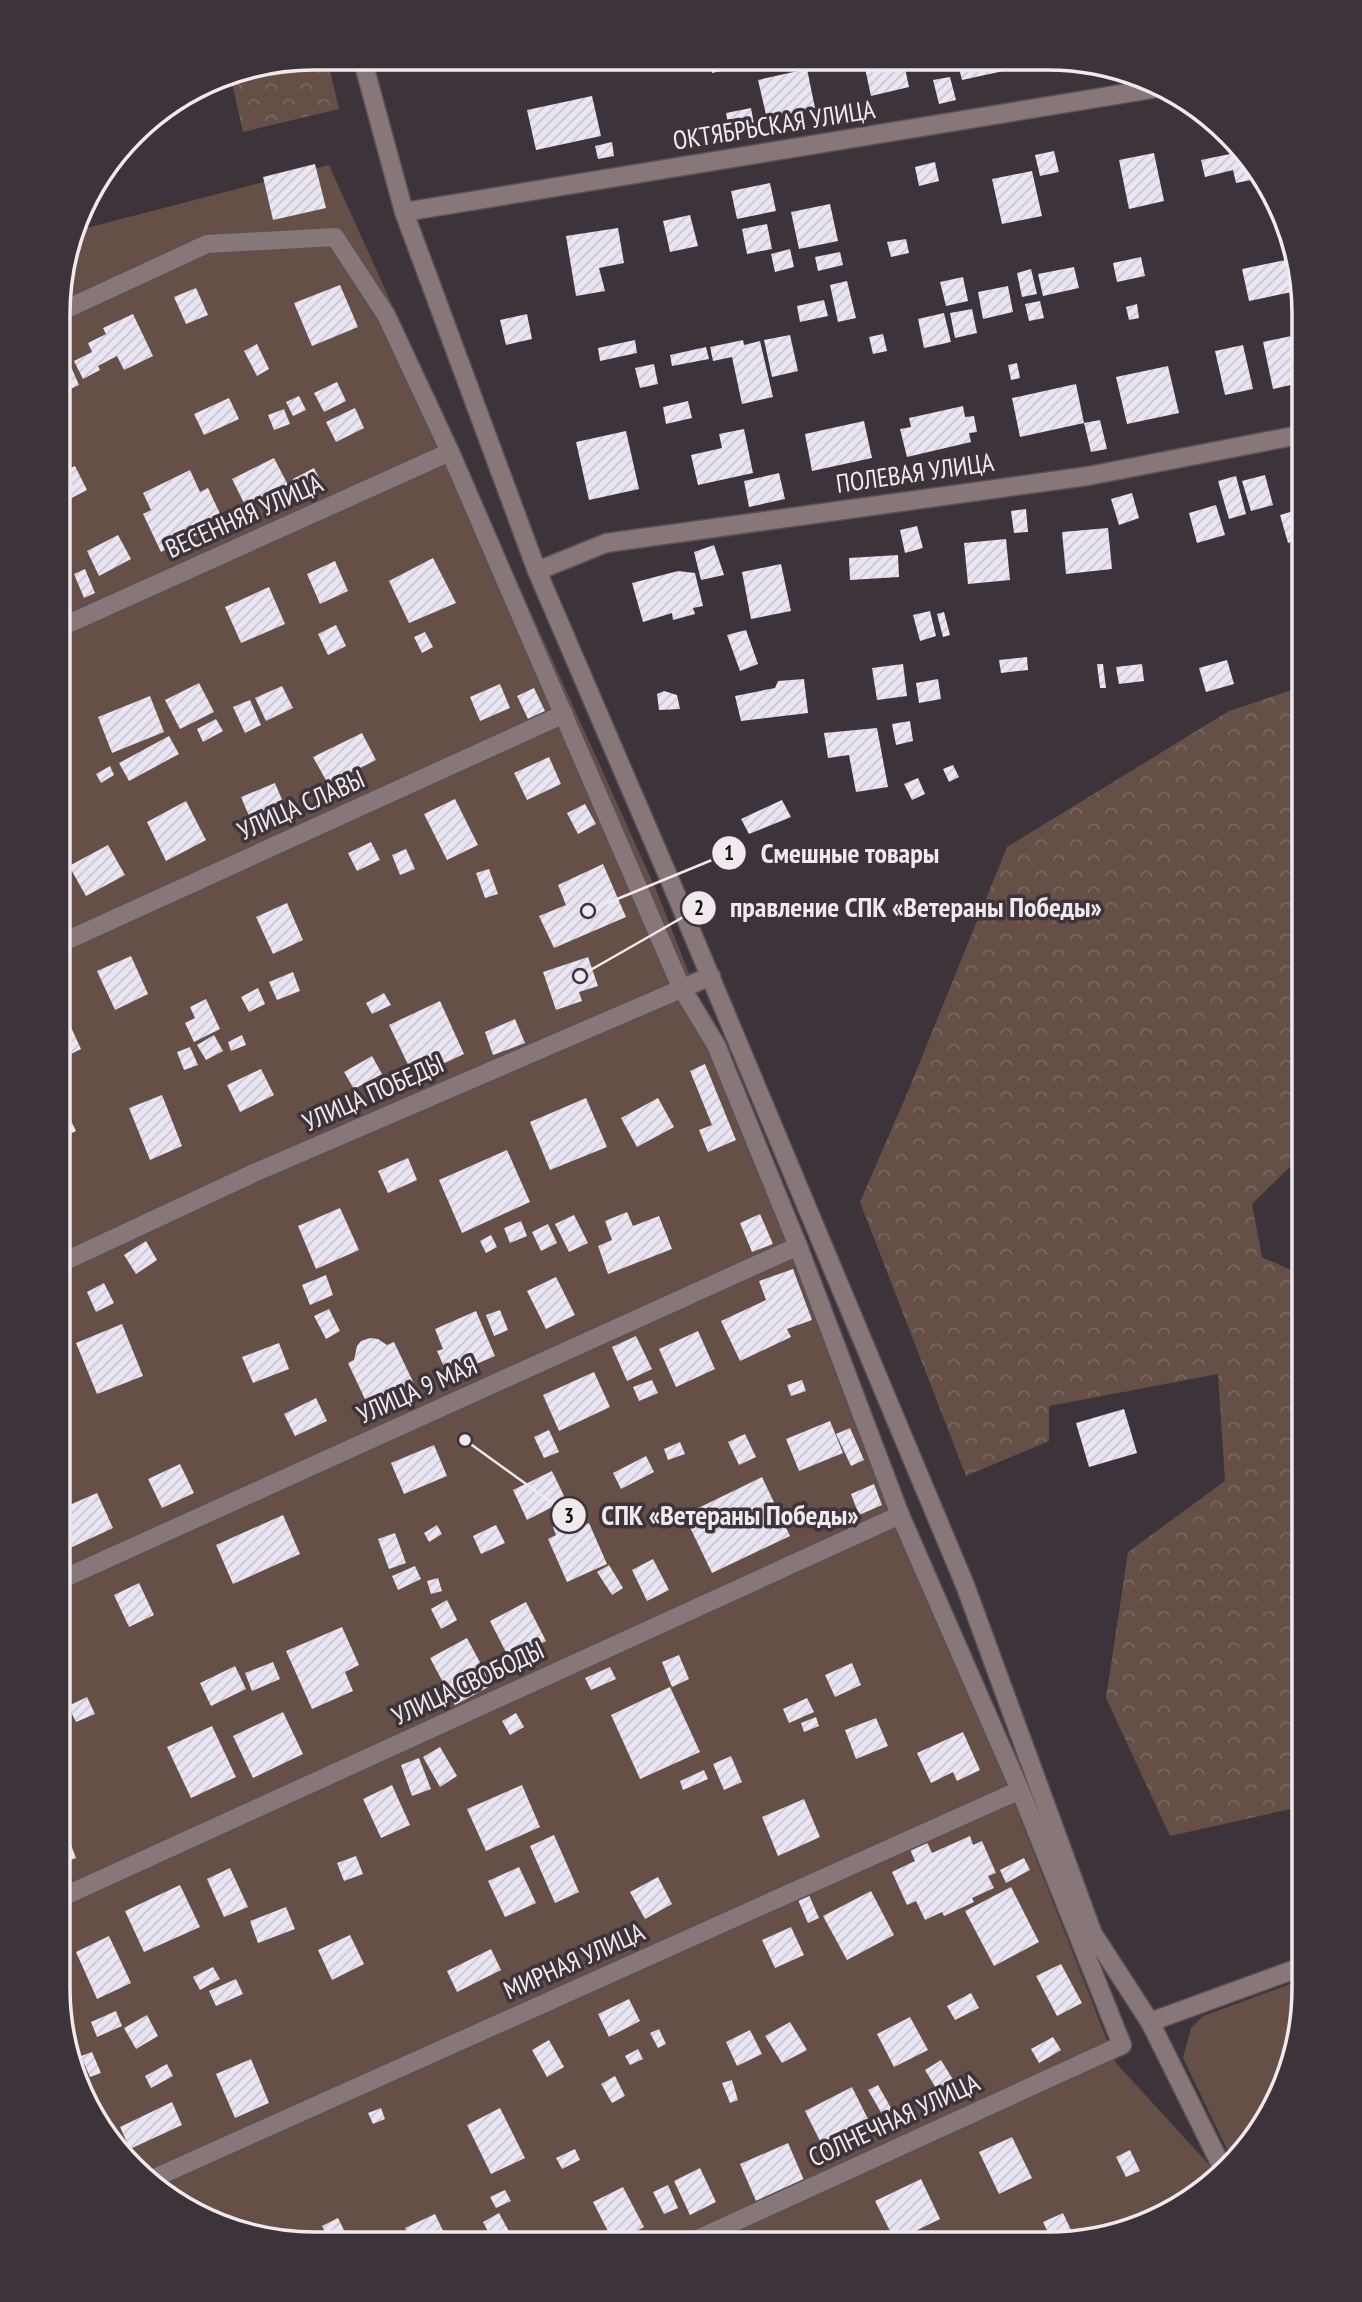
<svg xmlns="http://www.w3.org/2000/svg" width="1362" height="2302" viewBox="0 0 1362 2302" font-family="'PT Sans Narrow',sans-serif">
<defs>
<pattern id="forest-crowns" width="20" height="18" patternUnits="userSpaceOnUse" patternTransform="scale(1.75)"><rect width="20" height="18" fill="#654f46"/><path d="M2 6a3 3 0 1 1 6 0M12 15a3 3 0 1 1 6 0" fill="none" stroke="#7b6861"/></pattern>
<pattern id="building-hatch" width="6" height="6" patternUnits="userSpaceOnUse" patternTransform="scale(1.75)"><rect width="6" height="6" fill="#e9e5f2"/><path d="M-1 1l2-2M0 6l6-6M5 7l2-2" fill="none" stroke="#c9c5d0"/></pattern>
</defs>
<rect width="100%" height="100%" fill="#3d343b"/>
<g fill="url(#forest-crowns)">
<path d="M314 58H327L339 109 243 132 230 74Z"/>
<path d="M1304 686V1153L1252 1204 1262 1257 1304 1276V1806L1170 1836 1106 1698 1128 1552 1225 1481 1218 1374 1049 1406V1441L966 1476 860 1202 909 1089 1007 847 1229 711Z"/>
</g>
<g fill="#654f46">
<path d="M329 165 657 892 1116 2063 1215 2171 1218 2177 1204 2191 1145 2225 1048 2244 281 2242 216 2225 158 2191 77 2085 58 1988 60 281 75 231Z"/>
<path d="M1304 1979C1304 2045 1280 2115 1233 2162L1183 2058 1191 2028 1203 2016Z"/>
</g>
<g fill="url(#building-hatch)">
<path d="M709 59H729L731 69 712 73Z"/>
<path d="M863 59H903L909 87 871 96Z"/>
<path d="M957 60H1006L1008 70 962 80Z"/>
<path d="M1056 60H1081L1088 63 1058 69Z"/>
<path d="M807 69 815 108 767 119 758 80Z"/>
<path d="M950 77 956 100 939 104 933 80Z"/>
<path d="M592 96 601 136 536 150 527 110Z"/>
<path d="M751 108 754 124 729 129 726 113Z"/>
<path d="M1227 140 1256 179 1236 183 1233 170 1205 177 1201 160 1230 154Z"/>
<path d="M612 142 614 156 598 159 595 146Z"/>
<path d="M1054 151 1059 172 1040 176 1035 155Z"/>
<path d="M1154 153 1164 201 1129 209 1119 160Z"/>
<path d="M935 162 939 181 919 186 915 167Z"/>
<path d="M315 164 326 208 273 220 263 177Z"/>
<path d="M1032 171 1042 216 1002 224 992 179Z"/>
<path d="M770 183 776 211 737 219 731 191Z"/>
<path d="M830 204 838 241 799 249 791 212Z"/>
<path d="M690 215 698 246 670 252 663 221Z"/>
<path d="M767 224 772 249 747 254 742 229Z"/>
<path d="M618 228 624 263 599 268 605 291 576 296 566 236Z"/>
<path d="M906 239 909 253 891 257 887 242Z"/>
<path d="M790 249 794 267 775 272 771 254Z"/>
<path d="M840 252 843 265 818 271 815 257Z"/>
<path d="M1141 257 1145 276 1117 282 1113 263Z"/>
<path d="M1285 260 1292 292 1249 301 1242 269Z"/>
<path d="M1074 267 1079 288 1043 296 1038 274Z"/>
<path d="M1031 269 1037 294 1022 297 1017 273Z"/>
<path d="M963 277 968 301 946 306 940 282Z"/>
<path d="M847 281 856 318 838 322 830 285Z"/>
<path d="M340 285 358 327 312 346 294 303Z"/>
<path d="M1008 286 1013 312 983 319 978 292Z"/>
<path d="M196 288 208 315 186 324 174 297Z"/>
<path d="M824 300 828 316 800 322 797 306Z"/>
<path d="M1040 301 1044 318 1029 321 1025 304Z"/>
<path d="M1137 304 1139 318 1129 320 1126 307Z"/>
<path d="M972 309 977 333 955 338 950 313Z"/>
<path d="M944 313 951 342 924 348 918 319Z"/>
<path d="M133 314 153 356 124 370 117 356 98 366 100 370 83 379 74 361 92 352 88 343 106 334 103 328Z"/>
<path d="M527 314 532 339 506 345 500 320Z"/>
<path d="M883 334 887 351 873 354 869 337Z"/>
<path d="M790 335 798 371 772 377 764 340Z"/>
<path d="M1296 335 1304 382 1273 389 1263 342Z"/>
<path d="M635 340 637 353 600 361 598 348Z"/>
<path d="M743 340 744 345 760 341 773 397 742 404 732 357 713 361 710 347Z"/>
<path d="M257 344 269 369 257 376 244 351Z"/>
<path d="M1243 345 1253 389 1225 395 1215 351Z"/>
<path d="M62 346 79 385 60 394V347Z"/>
<path d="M706 347 709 359 672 366 670 355Z"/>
<path d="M1017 363 1020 378 1011 380 1008 365Z"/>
<path d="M654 364 658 384 640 388 635 368Z"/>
<path d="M1168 366 1179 413 1127 424 1116 377Z"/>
<path d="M337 382 346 401 324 412 314 393Z"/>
<path d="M1076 384 1084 423 1020 437 1012 398Z"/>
<path d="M299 396 306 410 293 416 286 402Z"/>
<path d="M229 398 239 419 204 435 194 414Z"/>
<path d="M688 401 692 418 666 424 663 407Z"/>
<path d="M963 406 965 417 974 416 977 432 969 433 971 442 907 457 900 429 911 427 909 418Z"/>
<path d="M355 408 364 428 336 442 326 422Z"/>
<path d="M284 409 290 424 274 430 268 415Z"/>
<path d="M1100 420 1107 449 1091 452 1084 423Z"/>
<path d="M864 421 872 458 812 471 805 434Z"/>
<path d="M744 429 753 473 698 485 691 455 722 448 719 434Z"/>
<path d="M626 431 639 489 589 500 576 442Z"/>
<path d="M274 458 288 485 246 507 232 479Z"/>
<path d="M75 466 87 490 60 504V473Z"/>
<path d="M314 468 323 486 302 496 293 479Z"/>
<path d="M190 470 200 492 208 488 224 522 161 552 143 514 151 510 143 493Z"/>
<path d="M779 473 785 499 749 507 744 481Z"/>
<path d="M1265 475 1273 505 1251 511 1242 481Z"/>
<path d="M1236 476 1246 514 1229 519 1218 481Z"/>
<path d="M1132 493 1139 518 1119 525 1111 499Z"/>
<path d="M1216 505 1225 535 1197 543 1189 513Z"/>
<path d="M1304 508V538L1288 543 1280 515Z"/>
<path d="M1026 509 1028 532 1014 533 1011 511Z"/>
<path d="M917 526 923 548 905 553 900 530Z"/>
<path d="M1108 528 1112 569 1066 574 1062 532Z"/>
<path d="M118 535 131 559 99 576 87 551Z"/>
<path d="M1006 539 1010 580 968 584 964 543Z"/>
<path d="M714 545 724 575 701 580 694 552Z"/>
<path d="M898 555 899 577 850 580 849 558Z"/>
<path d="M433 558 456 603 409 623 389 581Z"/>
<path d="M335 561 348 591 320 604 307 574Z"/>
<path d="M781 564 791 611 751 619 742 572Z"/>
<path d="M85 569 95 593 84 598 74 574Z"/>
<path d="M678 571 695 573 703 606 693 608 695 614 673 620 672 613 643 622 632 583Z"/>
<path d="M269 587 285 624 241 643 225 607Z"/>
<path d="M930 611 936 636 920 641 913 615Z"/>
<path d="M944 612 950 635 943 637 937 614Z"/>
<path d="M336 625 346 646 328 655 318 634Z"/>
<path d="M746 630 758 664 740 671 727 635Z"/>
<path d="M425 632 433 647 422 653 414 637Z"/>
<path d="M1027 657 1028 670 1001 673 999 660Z"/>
<path d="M1227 660 1234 684 1206 692 1199 668Z"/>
<path d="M903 664 907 696 877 700 872 668Z"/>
<path d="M1097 664H1103L1106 688H1100Z"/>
<path d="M1142 664 1144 681 1119 684 1116 667Z"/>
<path d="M804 679 808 713 741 721 735 696 775 688 778 681Z"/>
<path d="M938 679 941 699 919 703 916 683Z"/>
<path d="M199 683 214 712 180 729 165 700Z"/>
<path d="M500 684 510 708 480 721 470 697Z"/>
<path d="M282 686 293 708 266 721 255 698Z"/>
<path d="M534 688 545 711 528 719 517 696Z"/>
<path d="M664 691 677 695 680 709 659 710 657 694Z"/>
<path d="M150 696 164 732 112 753 98 717Z"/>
<path d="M250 700 261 725 245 733 233 707Z"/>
<path d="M216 719 223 731 203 742 197 729Z"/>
<path d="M910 721 913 741 896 745 892 724Z"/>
<path d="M877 728 888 787 856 792 849 755 828 758 824 733Z"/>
<path d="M362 733 376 760 328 784 313 757Z"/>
<path d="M169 736 179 754 129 781 119 763Z"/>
<path d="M549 757 561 784 527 800 514 773Z"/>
<path d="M953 765 959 777 949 782 943 769Z"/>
<path d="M110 766 114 775 101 783 96 774Z"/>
<path d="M918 778 925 794 912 800 904 784Z"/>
<path d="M275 783 286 809 252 823 241 797Z"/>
<path d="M455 799 478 845 447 860 424 814Z"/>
<path d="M782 800 791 817 749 834 741 819Z"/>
<path d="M186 801 206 840 166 861 147 822Z"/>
<path d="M585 804 596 824 578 834 567 813Z"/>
<path d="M59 839 70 860 59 866Z"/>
<path d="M371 842 380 860 357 871 348 853Z"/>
<path d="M108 845 125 875 86 896 69 866Z"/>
<path d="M406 849 415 869 400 875 392 855Z"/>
<path d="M603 864 626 917 554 948 539 916 566 905 558 885Z"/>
<path d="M489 869 498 894 485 898 476 873Z"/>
<path d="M287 903 303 940 273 954 256 917Z"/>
<path d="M131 956 148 994 115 1010 97 971Z"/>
<path d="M588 957 598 986 579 992 582 1001 556 1010 543 972Z"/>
<path d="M293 972 300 991 277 1000 269 982Z"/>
<path d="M258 988 265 1004 249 1012 241 997Z"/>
<path d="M384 993 391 1005 372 1014 366 1003Z"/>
<path d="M206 999 220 1029 194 1042 185 1023 195 1018 190 1007Z"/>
<path d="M440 1001 464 1054 414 1077 389 1025Z"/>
<path d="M65 1014 81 1049 59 1060V1017Z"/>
<path d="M515 1019 525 1043 493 1055 485 1032Z"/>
<path d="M214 1035 223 1051 206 1060 197 1045Z"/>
<path d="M242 1035 246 1045 231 1051 228 1042Z"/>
<path d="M190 1047 198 1065 184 1070 177 1052Z"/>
<path d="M372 1056 382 1074 354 1089 344 1072Z"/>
<path d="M705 1064 736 1140 708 1152 699 1130 712 1125 690 1071Z"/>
<path d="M261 1069 274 1095 240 1112 227 1085Z"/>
<path d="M162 1095 182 1146 150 1160 129 1108Z"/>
<path d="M586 1098 607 1147 550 1170 530 1122Z"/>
<path d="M658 1098 674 1127 637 1147 621 1118Z"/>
<path d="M65 1108 76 1131 59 1139V1111Z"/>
<path d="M507 1150 530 1202 462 1233 439 1180Z"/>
<path d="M408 1158 417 1180 388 1193 378 1171Z"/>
<path d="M340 1208 359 1250 316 1269 298 1226Z"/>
<path d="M627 1212 633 1226 659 1216 672 1249 608 1274 598 1246 612 1240 605 1221Z"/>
<path d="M760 1214 773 1244 752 1252 740 1223Z"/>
<path d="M574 1215 588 1243 569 1252 555 1224Z"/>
<path d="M521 1221 527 1236 510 1243 504 1228Z"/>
<path d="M548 1224 557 1243 541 1251 532 1232Z"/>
<path d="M491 1235 497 1247 486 1253 480 1241Z"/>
<path d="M146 1241 157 1260 136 1274 124 1255Z"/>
<path d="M793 1269 812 1320 787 1329 791 1337 740 1361 721 1321 766 1300 759 1281Z"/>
<path d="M326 1275 333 1295 310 1305 302 1285Z"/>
<path d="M556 1277 575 1315 546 1329 527 1291Z"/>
<path d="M104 1283 114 1303 96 1312 87 1292Z"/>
<path d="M329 1309 340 1331 326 1339 314 1316Z"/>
<path d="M500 1310 508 1330 494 1336 486 1315Z"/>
<path d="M476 1311 495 1356 448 1376 437 1351 443 1349 435 1329Z"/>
<path d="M122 1324 143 1376 97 1394 76 1343Z"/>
<path d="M698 1331 715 1369 676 1387 659 1349Z"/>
<path d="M636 1336 652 1369 627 1381 612 1347Z"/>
<path d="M370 1338 378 1339 387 1345 394 1342 416 1388 370 1410 348 1363 354 1360 357 1346 361 1341Z"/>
<path d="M279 1343 289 1369 253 1383 242 1357Z"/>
<path d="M594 1372 610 1407 559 1431 543 1395Z"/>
<path d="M652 1380 658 1393 639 1401 633 1387Z"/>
<path d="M802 1380 806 1391 791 1396 787 1385Z"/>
<path d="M316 1398 327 1421 295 1436 284 1414Z"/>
<path d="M1124 1409 1137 1453 1089 1467 1076 1423Z"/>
<path d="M830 1421 843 1453 799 1471 786 1439Z"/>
<path d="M850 1428 864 1460 851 1466 836 1434Z"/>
<path d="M549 1430 559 1452 544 1458 534 1437Z"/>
<path d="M745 1434 756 1457 739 1465 728 1442Z"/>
<path d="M680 1442 685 1454 668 1460 664 1449Z"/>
<path d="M434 1445 447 1476 404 1494 391 1463Z"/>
<path d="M646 1456 654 1472 621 1489 613 1473Z"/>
<path d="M180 1464 194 1493 162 1508 148 1479Z"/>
<path d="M552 1471 566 1500 527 1520 513 1490Z"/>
<path d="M762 1477 790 1536 712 1573 684 1515Z"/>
<path d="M874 1484 882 1505 859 1515 851 1494Z"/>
<path d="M97 1493 113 1528 68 1549 58 1527V1510Z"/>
<path d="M283 1515 300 1554 233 1584 216 1545Z"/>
<path d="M569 1520 574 1530 589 1523 607 1564 567 1582 548 1539 556 1535 553 1527Z"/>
<path d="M437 1525 442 1534 429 1542 424 1533Z"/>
<path d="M496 1525 505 1543 481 1554 473 1536Z"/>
<path d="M395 1533 406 1563 389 1569 378 1539Z"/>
<path d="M653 1559 669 1590 647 1601 632 1570Z"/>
<path d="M609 1565 623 1588 612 1595 597 1572Z"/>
<path d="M415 1566 421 1579 398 1590 392 1576Z"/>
<path d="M438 1578 442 1591 431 1594 427 1581Z"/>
<path d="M139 1583 154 1615 129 1627 114 1595Z"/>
<path d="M447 1600 457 1620 441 1629 431 1609Z"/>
<path d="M526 1602 546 1641 510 1660 490 1621Z"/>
<path d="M342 1627 359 1665 345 1672 353 1691 312 1709 286 1651Z"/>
<path d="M467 1638 492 1685 455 1705 430 1658Z"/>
<path d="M679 1655 689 1679 672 1687 662 1662Z"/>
<path d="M273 1662 280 1679 252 1691 245 1673Z"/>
<path d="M852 1663 861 1685 835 1697 825 1675Z"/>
<path d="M235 1666 246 1689 211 1706 200 1683Z"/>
<path d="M610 1667 616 1679 591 1690 585 1678Z"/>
<path d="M670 1687 700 1752 640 1779 611 1715Z"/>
<path d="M87 1697 95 1714 76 1722 68 1706Z"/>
<path d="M807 1698 814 1712 789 1723 783 1709Z"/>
<path d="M283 1712 303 1754 253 1778 233 1736Z"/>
<path d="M516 1713 524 1727 510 1735 502 1721Z"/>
<path d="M816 1717 819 1726 804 1732 801 1723Z"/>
<path d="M876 1718 888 1746 856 1759 845 1730Z"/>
<path d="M212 1726 236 1777 191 1798 167 1747Z"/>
<path d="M963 1732 980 1770 957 1781 953 1772 931 1783 917 1753Z"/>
<path d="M440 1747 457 1776 440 1787 423 1757Z"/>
<path d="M731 1756 742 1782 724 1790 713 1764Z"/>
<path d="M419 1758 431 1789 412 1796 401 1765Z"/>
<path d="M704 1770 708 1779 683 1790 680 1781Z"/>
<path d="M392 1785 410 1825 381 1838 363 1799Z"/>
<path d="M522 1785 540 1827 486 1851 467 1809Z"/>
<path d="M804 1799 820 1837 778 1856 762 1817Z"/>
<path d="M554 1835 579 1892 555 1903 530 1846Z"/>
<path d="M970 1836 973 1845 982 1841 996 1873 988 1876 994 1888 972 1898 974 1902 944 1916 942 1912 925 1920 916 1901 907 1905 892 1872 915 1861 909 1847 926 1840 932 1853Z"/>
<path d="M68 1837 76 1858 58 1865V1841Z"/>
<path d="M356 1856 363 1874 344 1881 337 1863Z"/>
<path d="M1024 1858 1030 1870 1006 1883 1000 1870Z"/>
<path d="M519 1867 536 1903 505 1917 488 1881Z"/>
<path d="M230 1868 248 1907 224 1917 207 1879Z"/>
<path d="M658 1877 672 1904 645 1919 630 1892Z"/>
<path d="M180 1885 200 1927 144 1952 125 1911Z"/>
<path d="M1011 1887 1039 1942 994 1966 965 1911Z"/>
<path d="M871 1891 894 1935 847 1960 823 1916Z"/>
<path d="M809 1895 819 1918 808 1923 798 1900Z"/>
<path d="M286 1907 295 1929 258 1943 250 1921Z"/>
<path d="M791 1927 804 1955 775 1968 762 1940Z"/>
<path d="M350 1935 364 1964 332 1980 318 1950Z"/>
<path d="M109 1936 131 1983 97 1999 76 1952Z"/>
<path d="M491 1949 501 1970 457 1992 447 1971Z"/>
<path d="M1061 1964 1082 2003 1057 2016 1036 1976Z"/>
<path d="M213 1967 220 1979 200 1990 193 1977Z"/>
<path d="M236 1979 243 1994 216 2006 209 1991Z"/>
<path d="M971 1993 979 2008 955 2020 947 2006Z"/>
<path d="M629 1999 640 2021 609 2037 598 2014Z"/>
<path d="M116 2011 122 2026 97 2037 91 2022Z"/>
<path d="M147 2015 158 2036 136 2049 124 2028Z"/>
<path d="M910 2017 928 2050 894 2067 877 2034Z"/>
<path d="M790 2022 807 2050 782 2063 765 2036Z"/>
<path d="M659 2029 666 2044 658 2048 650 2033Z"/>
<path d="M750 2030 762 2054 737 2066 726 2042Z"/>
<path d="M1053 2037 1061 2050 1039 2063 1031 2049Z"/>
<path d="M549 2040 564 2067 547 2077 532 2050Z"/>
<path d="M638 2049 643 2059 630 2065 625 2056Z"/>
<path d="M92 2052 101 2073 90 2077 81 2056Z"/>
<path d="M251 2059 269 2103 235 2118 216 2074Z"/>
<path d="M941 2060 955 2083 939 2093 925 2070Z"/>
<path d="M81 2064 91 2086 81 2091 77 2085 74 2067Z"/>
<path d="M167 2064 173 2076 151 2088 145 2076Z"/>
<path d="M615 2076 625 2096 612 2103 601 2084Z"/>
<path d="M732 2080 738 2100 730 2103 722 2083Z"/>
<path d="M878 2085 895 2115 886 2121 868 2090Z"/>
<path d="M852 2087 873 2129 826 2153 805 2111Z"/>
<path d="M172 2102 182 2125 130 2149 120 2127Z"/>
<path d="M381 2108 385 2119 373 2124 368 2113Z"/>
<path d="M500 2108 525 2158 491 2174 467 2125Z"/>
<path d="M1012 2137 1032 2178 999 2194 979 2152Z"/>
<path d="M788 2143 804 2180 756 2201 740 2164Z"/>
<path d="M575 2149 580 2160 562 2169 556 2158Z"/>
<path d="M1130 2150 1140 2171 1126 2177 1116 2157Z"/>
<path d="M700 2168 716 2202 690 2215 674 2181Z"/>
<path d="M921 2179 940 2219 895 2241 875 2201Z"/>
<path d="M668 2185 678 2208 664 2214 653 2192Z"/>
<path d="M623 2187 644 2227 614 2243 593 2202Z"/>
<path d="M505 2190 511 2201 496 2208 490 2197Z"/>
<path d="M499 2213 512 2237 502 2243H494L483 2222Z"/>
<path d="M1063 2213 1071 2230 1051 2239 1043 2222Z"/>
<path d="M435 2214 449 2243 412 2242 405 2228Z"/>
<path d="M338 2218 348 2238 340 2242H330L322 2226Z"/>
</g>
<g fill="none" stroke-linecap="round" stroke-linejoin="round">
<g stroke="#5a5158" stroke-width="21">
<g id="minor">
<path d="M362 58 404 212 537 571 669 878 965 1585 1093 1934 1150 2022 1224 2171"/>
<path d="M404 212 1152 89"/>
<path d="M60 312 207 244 335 237 386 315 450 452 681 987 716 1045 798 1246 900 1515 1020 1790 1122 2045 689 2243"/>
<path d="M537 571 606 543 1088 476 1304 434"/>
<path d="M59 628 450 452"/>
<path d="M59 944 564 714"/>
<path d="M59 1264 254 1173 711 976"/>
<path d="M58 1581 798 1246"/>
<path d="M58 1899 900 1515"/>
<path d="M1150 2022 1304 1966"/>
<path d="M150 2180 1020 1790"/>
</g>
</g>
<use href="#minor" stroke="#877779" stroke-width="18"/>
</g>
<g text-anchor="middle" stroke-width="7" stroke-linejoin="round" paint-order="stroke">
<g font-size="26" fill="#f0e9ee" stroke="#3d343b">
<text transform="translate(774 125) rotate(-9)" y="9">ОКТЯБРЬСКАЯ УЛИЦА</text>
<text transform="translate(915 473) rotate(-8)" y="9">ПОЛЕВАЯ УЛИЦА</text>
<text transform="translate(244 516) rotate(-24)" y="9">ВЕСЕННЯЯ УЛИЦА</text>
<text transform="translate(301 805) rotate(-24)" y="9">УЛИЦА СЛАВЫ</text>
<text transform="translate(373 1093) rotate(-24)" y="9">УЛИЦА ПОБЕДЫ</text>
<text transform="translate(417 1390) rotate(-24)" y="9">УЛИЦА 9 МАЯ</text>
<text transform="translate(468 1683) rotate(-25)" y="9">УЛИЦА СВОБОДЫ</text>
<text transform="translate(574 1961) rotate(-24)" y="9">МИРНАЯ УЛИЦА</text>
<text transform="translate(894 2120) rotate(-25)" y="9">СОЛНЕЧНАЯ УЛИЦА</text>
</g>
</g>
<path d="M0 0H1362V2302H0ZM314 70H1048A244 244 0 0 1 1292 314V1988A244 244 0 0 1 1048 2232H314A244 244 0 0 1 70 1988V314A244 244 0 0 1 314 70Z" fill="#3d343b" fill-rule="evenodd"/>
<path fill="none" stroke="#f0e9ee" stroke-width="3.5" d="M314 70H1048A244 244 0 0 1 1292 314V1988A244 244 0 0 1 1048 2232H314A244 244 0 0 1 70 1988V314A244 244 0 0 1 314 70Z"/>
<path fill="none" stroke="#f0e9ee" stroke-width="2.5" d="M588 911L729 853M580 976L699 908M465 1440L569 1515"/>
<g fill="#f0e9ee" stroke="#3d343b" stroke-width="2.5">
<circle cx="588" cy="911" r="7"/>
<circle cx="580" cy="976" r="7"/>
<circle cx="465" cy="1440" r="7"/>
<circle cx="729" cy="853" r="18"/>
<circle cx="699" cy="908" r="18"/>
<circle cx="569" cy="1515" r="18"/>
</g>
<g font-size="21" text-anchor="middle" font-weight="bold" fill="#111">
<text x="729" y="860">1</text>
<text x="699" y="915">2</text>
<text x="569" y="1523">3</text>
</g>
<g font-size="28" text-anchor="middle" font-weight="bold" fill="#f0e9ee" stroke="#3d343b" stroke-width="7" stroke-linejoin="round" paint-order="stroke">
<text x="850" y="863">Смешные товары</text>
<text x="916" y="917">правление СПК «Ветераны Победы»</text>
<text x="730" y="1525">СПК «Ветераны Победы»</text>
</g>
</svg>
